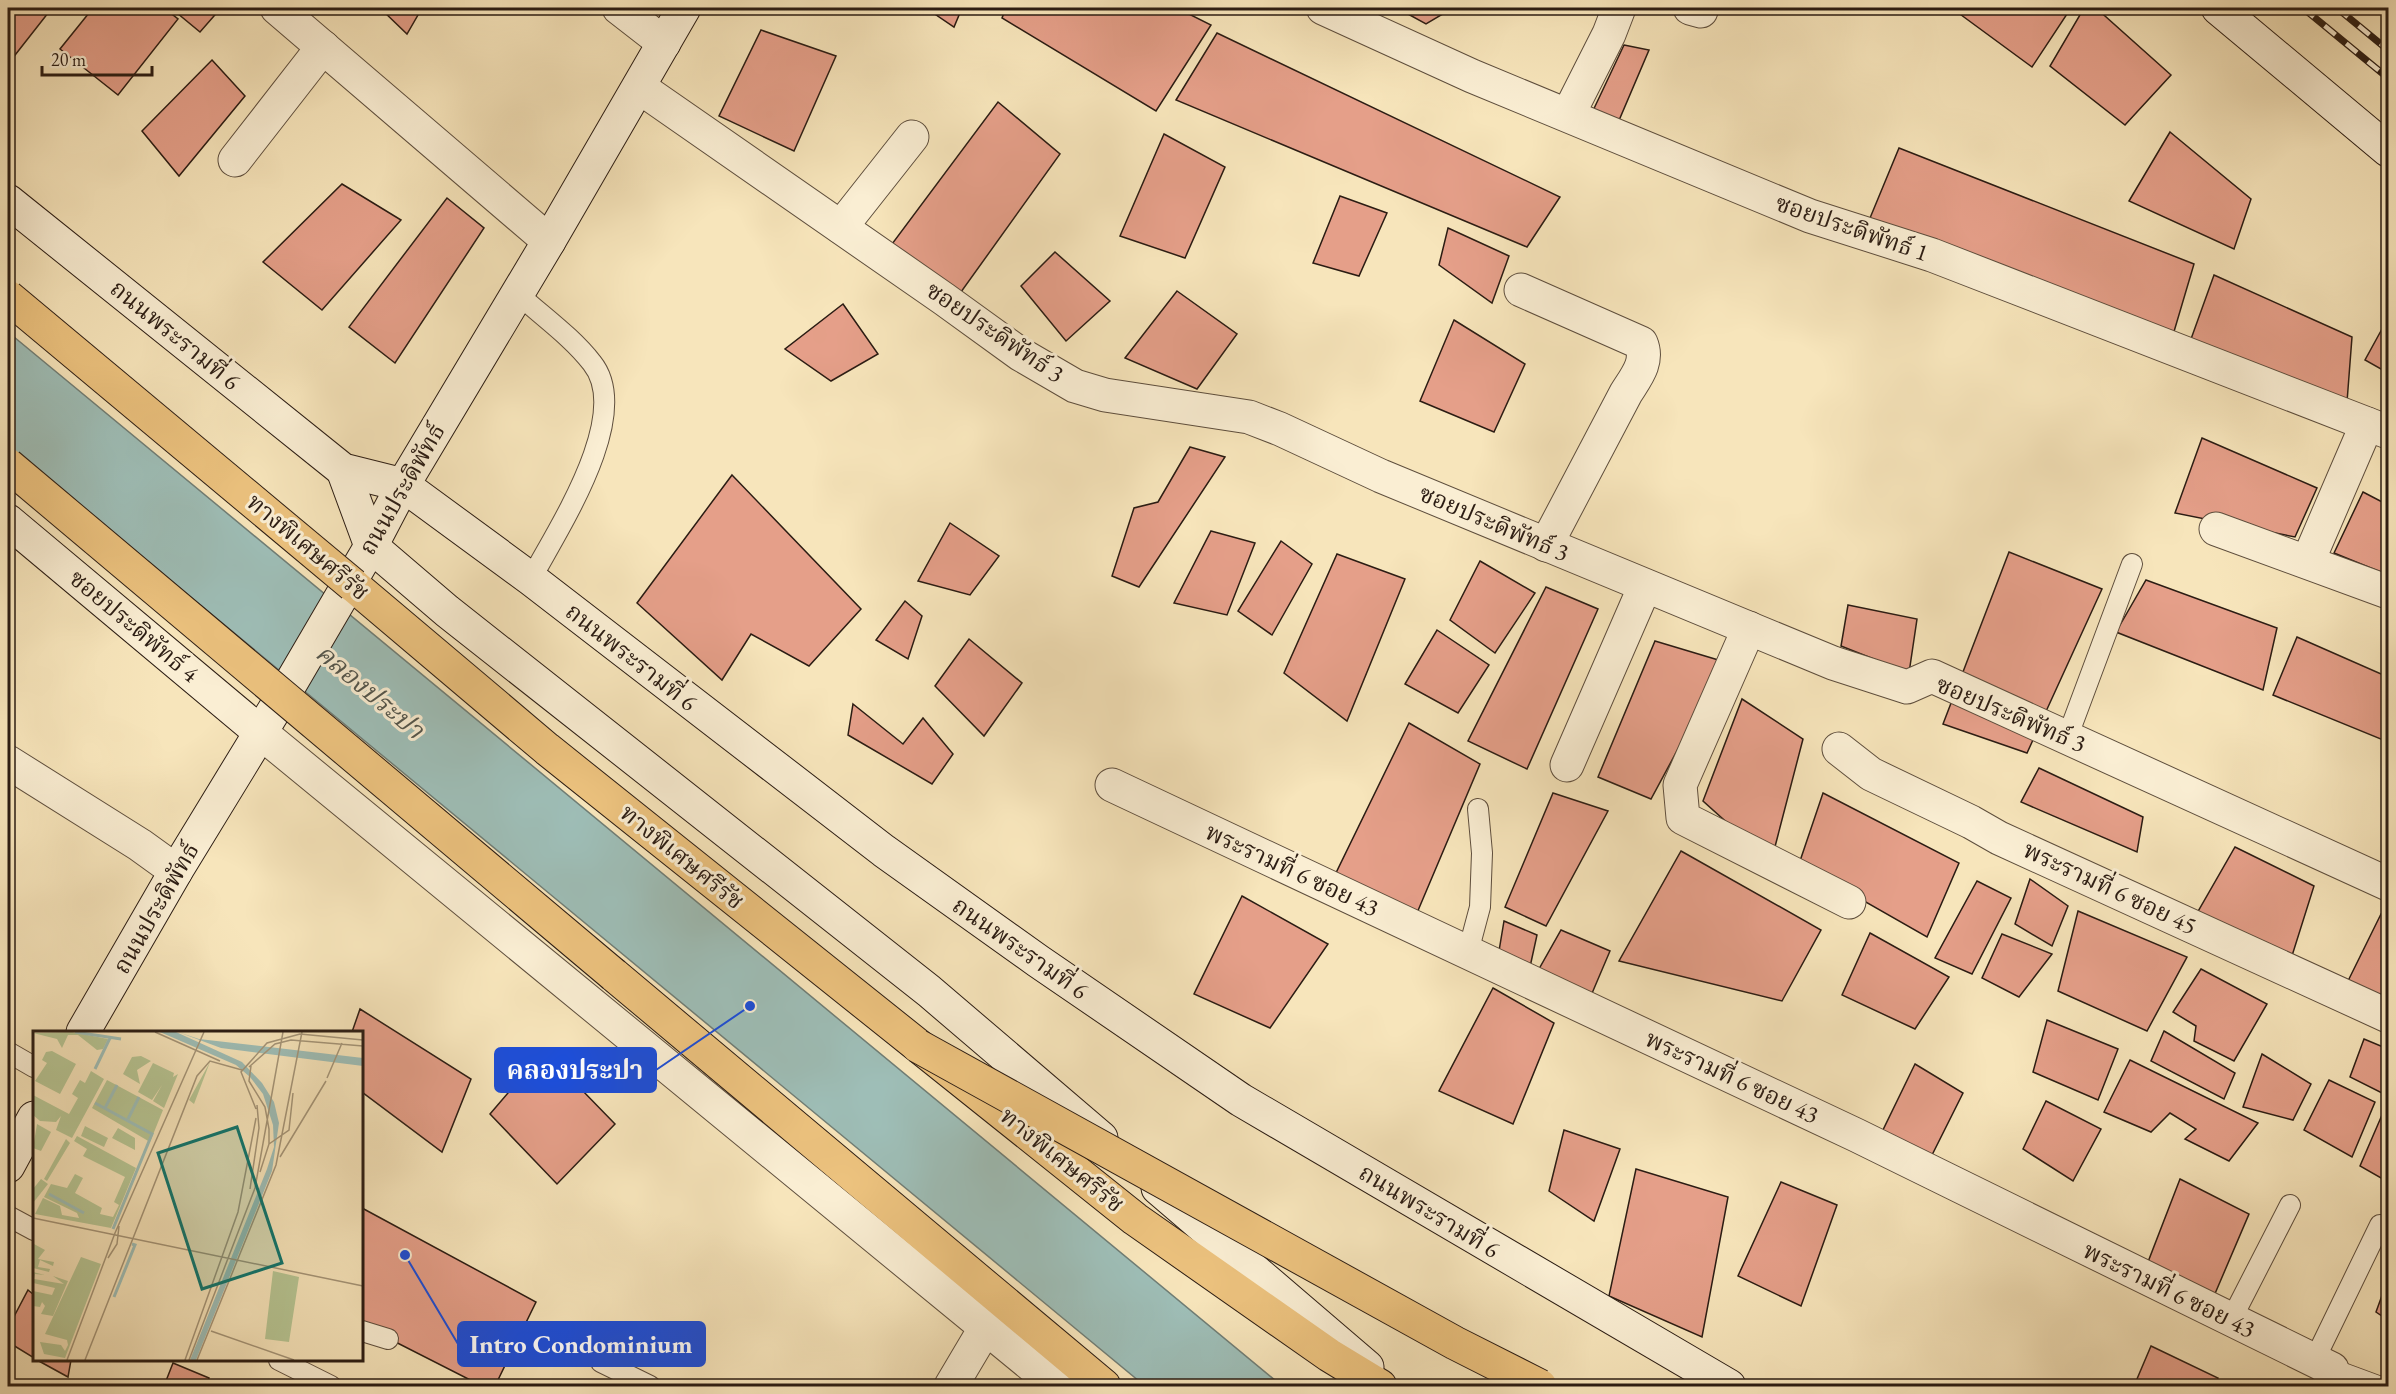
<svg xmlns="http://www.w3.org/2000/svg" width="2396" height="1394" viewBox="0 0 2396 1394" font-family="'EB Garamond','Noto Serif Thai',serif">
<rect width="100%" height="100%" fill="#f7e5bb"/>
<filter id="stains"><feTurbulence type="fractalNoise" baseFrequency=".00333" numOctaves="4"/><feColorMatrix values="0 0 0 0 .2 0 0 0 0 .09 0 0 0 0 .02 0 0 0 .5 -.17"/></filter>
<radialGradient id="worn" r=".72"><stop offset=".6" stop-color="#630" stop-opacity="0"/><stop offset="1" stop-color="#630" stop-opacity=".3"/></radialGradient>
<path fill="#9ebeb7" stroke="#707d75" stroke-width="1.5" d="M8 332 1282 1386H1145L8 446Z"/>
<g fill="#e59f89" stroke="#2b1c13" stroke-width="1.5">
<path d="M8 8H52L8 64Z"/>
<path d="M93 8H164L178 19 118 95 60 49Z"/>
<path d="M171 8H221L200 32Z"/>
<path d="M380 8H422L407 34Z"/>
<path d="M926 8H962L954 27Z"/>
<path d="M1006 8H1177L1211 25 1156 111 1002 18Z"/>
<path d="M1397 8H1453L1426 24Z"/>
<path d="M1954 8H2071L2032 67 1953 9Z"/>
<path d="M2084 8H2096L2171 75 2125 125 2050 66Z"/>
<path d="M761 30 836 56 794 151 719 116Z"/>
<path d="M1217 33 1560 197 1527 247 1176 100Z"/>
<path d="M1624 45 1649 50 1617 125 1590 117Z"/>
<path d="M212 60 245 96 179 176 142 131Z"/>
<path d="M998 102 1060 154 961 292 892 244Z"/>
<path d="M2170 132 2251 199 2234 249 2129 201Z"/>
<path d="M1164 134 1225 167 1185 258 1120 236Z"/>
<path d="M1899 148 2194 264 2173 335 1870 218Z"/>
<path d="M342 184 401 220 322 310 263 262Z"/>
<path d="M1340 196 1387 213 1359 276 1313 263Z"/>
<path d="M447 198 484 228 395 363 349 327Z"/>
<path d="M1448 228 1509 256 1492 303 1439 265Z"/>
<path d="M1055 252 1110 301 1066 341 1021 286Z"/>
<path d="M2214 275 2352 337 2347 402 2191 339Z"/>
<path d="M1177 291 1237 334 1197 389 1125 358Z"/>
<path d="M843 304 878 354 831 381 785 349Z"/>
<path d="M2388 318V373L2365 360Z"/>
<path d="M1454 320 1525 364 1494 432 1420 401Z"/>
<path d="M2202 438 2317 488 2295 537 2175 513Z"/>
<path d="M1190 447 1225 457 1139 587 1112 576 1134 508 1158 502Z"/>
<path d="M732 475 861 609 809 666 751 634 722 680 637 603Z"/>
<path d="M2363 492 2388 505V575L2334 553Z"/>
<path d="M950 523 999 556 970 595 918 581Z"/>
<path d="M1211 531 1255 543 1227 615 1174 603Z"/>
<path d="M1281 541 1312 564 1272 635 1238 611Z"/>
<path d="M2009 552 2102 589 2027 753 1943 724Z"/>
<path d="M1337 554 1405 579 1347 721 1284 673Z"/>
<path d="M1480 561 1535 593 1495 653 1450 620Z"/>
<path d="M2146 580 2277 628 2263 690 2116 632Z"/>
<path d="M1546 587 1598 609 1527 769 1468 741Z"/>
<path d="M905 601 922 616 908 659 876 640Z"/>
<path d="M1848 605 1917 619 1909 673 1841 646Z"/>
<path d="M1437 630 1489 665 1458 713 1405 684Z"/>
<path d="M2297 637 2388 677V742L2273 695Z"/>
<path d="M969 639 1022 683 984 736 935 686Z"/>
<path d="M1655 641 1725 662 1651 799 1598 777Z"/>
<path d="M1742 699 1803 739 1771 862 1703 801Z"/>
<path d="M853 704 903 744 923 718 953 754 932 784 848 735Z"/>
<path d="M1409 723 1480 764 1414 920 1334 877Z"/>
<path d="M2039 768 2143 817 2137 852 2021 802Z"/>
<path d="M1553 793 1608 811 1546 926 1505 907Z"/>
<path d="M1823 793 1959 863 1927 937 1799 864Z"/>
<path d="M2235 847 2314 886 2291 959 2196 915Z"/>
<path d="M1681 851 1821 930 1782 1001 1619 961Z"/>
<path d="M2030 879 2068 906 2052 946 2015 924Z"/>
<path d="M1977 881 2011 898 1972 974 1935 958Z"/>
<path d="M1242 896 1328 944 1270 1028 1194 994Z"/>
<path d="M2078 911 2187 957 2147 1031 2058 991Z"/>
<path d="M2381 914 2388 918V1001L2346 985Z"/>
<path d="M1504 921 1537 935 1530 967 1498 957Z"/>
<path d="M1561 930 1610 951 1590 998 1539 969Z"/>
<path d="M1870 933 1949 977 1915 1029 1842 995Z"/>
<path d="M2002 934 2052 954 2019 997 1982 978Z"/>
<path d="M2201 969 2267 1004 2234 1061 2194 1041 2196 1026 2173 1012Z"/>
<path d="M1493 988 1554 1023 1513 1124 1439 1091Z"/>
<path d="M360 1009 471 1079 442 1152 362 1092V1032H352Z"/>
<path d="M2047 1020 2118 1049 2098 1100 2033 1072Z"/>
<path d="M2164 1031 2235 1073 2224 1099 2151 1061Z"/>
<path d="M2364 1039 2388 1049V1096L2350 1077Z"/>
<path d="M544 1051 615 1124 557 1184 490 1114Z"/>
<path d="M2262 1054 2311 1084 2293 1120 2243 1107Z"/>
<path d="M2130 1060 2258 1123 2229 1161 2185 1139 2196 1129 2170 1113 2151 1132 2104 1112Z"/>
<path d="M1915 1064 1963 1093 1932 1155 1882 1132Z"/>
<path d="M2329 1080 2375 1102 2352 1157 2304 1130Z"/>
<path d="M2046 1101 2101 1129 2073 1181 2023 1149Z"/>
<path d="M2385 1108 2388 1110V1182L2360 1166Z"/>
<path d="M1564 1130 1620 1149 1594 1221 1549 1191Z"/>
<path d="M1636 1169 1728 1197 1702 1337 1609 1296Z"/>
<path d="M2180 1179 2249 1214 2214 1296 2148 1262Z"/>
<path d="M1781 1182 1837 1205 1801 1306 1738 1276Z"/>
<path d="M362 1208 536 1302 495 1386H482L362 1325Z"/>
<path d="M2388 1279V1320L2376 1312Z"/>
<path d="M28 1290 34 1295V1358L8 1342V1328Z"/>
<path d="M2151 1346 2218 1378 2214 1386H2134Z"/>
<path d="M37 1360H71L68 1377Z"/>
<path d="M173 1363 209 1378 207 1386H164Z"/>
</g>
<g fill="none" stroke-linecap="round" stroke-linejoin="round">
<g stroke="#5e4e3d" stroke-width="22">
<g id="lane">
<path d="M518 294C542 316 572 337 592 363 634 415 557 530 531 579"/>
<path d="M2067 738 2132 564"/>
<path d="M1468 952 1480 907 1482 853 1478 809"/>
<path d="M8 1052 34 1067"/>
<path d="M8 1216 34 1230"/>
<path d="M2231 1320 2290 1205"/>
<path d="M362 1331 388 1339"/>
<path d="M279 1360 331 1386"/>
<path d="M2314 1361 2380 1225"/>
<path d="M601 1362 650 1386"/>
<path d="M2332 1369 2378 1386"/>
</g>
</g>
<g stroke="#5e4e3d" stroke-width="35">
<g id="street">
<path d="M277 8 549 241"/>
<path d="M619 8 664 43"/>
<path d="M1323 8 1472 76 1810 216 1932 255 2388 432"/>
<path d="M1690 8 1701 11"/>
<path d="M639 87 944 299 1020 354 1075 386 1105 395 1249 417 1280 429 1381 476 1833 663 1907 687 1932 676 2388 884"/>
<path d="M1568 115 1609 34 1619 8"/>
<path d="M235 160 323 47"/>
<path d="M841 227 912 137"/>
<path d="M1521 290 1641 343C1649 362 1636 377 1626 393L1546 545"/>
<path d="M2216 529 2388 592"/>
<path d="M2308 561 2367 424"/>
<path d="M1749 628 1680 785 1683 818 1849 902"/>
<path d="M260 732 1057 1386"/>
<path d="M1839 749 1871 774 1971 822 1999 838 2388 1016"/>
<path d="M8 762 140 845 176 871"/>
<path d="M1567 765 1645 586"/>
<path d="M1112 785 1856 1135 2332 1369 2329 1386"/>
<path d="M951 1386 986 1327"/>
</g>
</g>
<g stroke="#2b1c13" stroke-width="35">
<g id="secondary">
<path d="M2218 8 2388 150"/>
<path d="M8 201 343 470 403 485 531 579 884 851 1038 961 1241 1100 1729 1386"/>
<path d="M343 470 371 546 447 611 929 991 1101 1138"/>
<path d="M8 521 260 732"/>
<path d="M83 1032 176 871 292 681 371 546 403 485 549 241 684 8"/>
<path d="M8 1166 34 1118"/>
<path d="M1158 1188 1367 1367"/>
</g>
</g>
<g stroke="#2b1c13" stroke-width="35">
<g id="highway">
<path d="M353 585 547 749 1135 1219 1329 1355 1380 1386"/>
<path d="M614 975 1104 1386"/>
</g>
</g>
<use href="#lane" stroke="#faeed3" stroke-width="20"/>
<use href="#street" stroke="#faeed3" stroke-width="33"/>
<use href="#secondary" stroke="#faeed3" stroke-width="33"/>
<use href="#highway" stroke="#ecc27e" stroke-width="33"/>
<g stroke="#2b1c13" stroke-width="7">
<g id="rail">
<path d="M2303 8 2388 78"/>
<path d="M2337 8 2388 50"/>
<path d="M2386 8 2388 9"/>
</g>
</g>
<use href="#rail" stroke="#faeed3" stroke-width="4.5" stroke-dasharray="14" stroke-linecap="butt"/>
<g stroke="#2b1c13" stroke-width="35" stroke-linecap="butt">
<g id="highway-bridge">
<path d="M8 297 353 585"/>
<path d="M8 465 614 975"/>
<path d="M918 1046 1455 1343 1540 1386"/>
</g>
</g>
<use href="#highway-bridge" stroke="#ecc27e" stroke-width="33"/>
</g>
<g text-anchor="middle" stroke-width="6" stroke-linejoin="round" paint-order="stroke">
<g font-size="24" fill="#2b1c13" stroke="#faeed3">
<text transform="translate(1852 228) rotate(19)" y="8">ซอยประดิพัทธ์ 1</text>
<text transform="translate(995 332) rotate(34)" y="8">ซอยประดิพัทธ์ 3</text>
<text transform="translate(175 335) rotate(39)" y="8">ถนนพระรามที่ 6</text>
<text transform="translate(402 489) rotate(-60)" y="8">ถนนประดิพัทธ์</text>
<text transform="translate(1494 523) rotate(23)" y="8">ซอยประดิพัทธ์ 3</text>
<text transform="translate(308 547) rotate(40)" y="8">ทางพิเศษศรีรัช</text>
<text transform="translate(134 626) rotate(40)" y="8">ซอยประดิพัทธ์ 4</text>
<text transform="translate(631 657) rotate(38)" y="8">ถนนพระรามที่ 6</text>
<text transform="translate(2011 714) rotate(23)" y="8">ซอยประดิพัทธ์ 3</text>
<text transform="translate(682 857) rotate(39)" y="8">ทางพิเศษศรีรัช</text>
<text transform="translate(1292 870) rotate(25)" y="8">พระรามที่ 6 ซอย 43</text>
<text transform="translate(2110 888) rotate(25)" y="8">พระรามที่ 6 ซอย 45</text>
<text transform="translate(156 908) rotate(-60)" y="8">ถนนประดิพัทธ์</text>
<text transform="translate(1020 948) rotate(35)" y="8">ถนนพระรามที่ 6</text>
<text transform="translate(1732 1077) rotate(25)" y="8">พระรามที่ 6 ซอย 43</text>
<text transform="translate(1062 1160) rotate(39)" y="8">ทางพิเศษศรีรัช</text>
<text transform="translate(1429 1211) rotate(31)" y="8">ถนนพระรามที่ 6</text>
<text transform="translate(2169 1290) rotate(26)" y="8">พระรามที่ 6 ซอย 43</text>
</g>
<g font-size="26" font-style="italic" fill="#53554c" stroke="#faeed3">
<text transform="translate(370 691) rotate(40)" y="9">คลองประปา</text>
</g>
</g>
<g transform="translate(33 1031)">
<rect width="330" height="330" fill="#f7e5bb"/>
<path d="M39 1 75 8 70 18 64 19 45 4H35L29 17 24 8 0 2ZM19 20 43 33 27 63 2 50 14 32 9 29 13 21ZM108 25 118 30 104 39 107 53 90 43 99 26ZM177 31 161 73 156 69ZM120 32 141 42 140 46 145 43 131 77 120 70 129 54 119 69 105 61ZM58 40 71 48 39 107 23 99 28 85 23 91 7 90 0 84V64L36 83 45 67 39 63 47 49 52 52ZM74 49 130 79 117 111 59 77ZM4 93 18 101 8 120 0 117ZM52 95 75 107 71 116 48 105ZM85 97 102 107V119L79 107ZM44 105 103 137 78 197 2 183 10 167 27 175 29 184 46 187 44 182 11 166 18 153 34 157 42 143 50 147 42 162 69 177 67 183 80 186 86 174 81 171 92 146 50 125 54 118 41 110ZM33 108 37 112 14 150 11 148ZM8 148 15 153 0 172V158ZM1 213 12 219 5 228 21 231 20 235 7 229 5 236 17 238 16 241 0 237ZM48 226 68 233 32 327 11 323 7 311 28 314 32 320 35 314 34 309 12 303ZM240 240 266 246 256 311 232 308ZM0 241 12 244 2 243 1 248 31 253 20 245 35 250 20 285 8 283 12 275 9 271 7 276 0 275V260L19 264 22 257 0 252Z" fill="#b7c694"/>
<path d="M127 1H143L209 31 229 52 241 71 246 92 239 140 163 329H157L234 138 241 116 240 94 230 63 217 46 203 34ZM145 1 166 8 330 27V35L188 17Z" fill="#9ebeb7"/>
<path fill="none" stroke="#9ebeb7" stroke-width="3" d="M42 1 88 8M62 38 77 7M62 72 119 103 80 198M72 77 84 54M95 88 106 66M16 163 51 182M81 266 102 214 99 213"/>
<path fill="none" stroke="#a59578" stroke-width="1.5" d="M122 1 187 30M218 35 216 50 232 76 236 98V113L227 141M216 36 242 13 258 9 330 15M294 47 309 12M223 78 208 41 234 12 267 3 330 9M236 113 256 99 260 62M247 126 293 50M217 158 226 97 224 74M0 187 330 255M75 227 84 213 86 195M178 300 261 329M34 329 82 202 171 1M52 329 164 45 177 30 209 39M152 329 205 181 223 87M156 329 222 157 250 1M164 329 243 134 269 1"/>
<path fill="#0f766e" fill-opacity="0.15" stroke="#0f766e" stroke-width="3" d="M204 96 249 232 169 258 125 122Z"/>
<rect width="330" height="330" fill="none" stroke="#2b1c13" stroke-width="3"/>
</g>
<path fill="none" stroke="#1d4ed8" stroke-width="2" d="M750 1006L656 1070M405 1255L458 1344"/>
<g fill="#1d4ed8" stroke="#faeed3" stroke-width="2">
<circle cx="750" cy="1006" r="6"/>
<circle cx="405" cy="1255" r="6"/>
</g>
<g fill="#1d4ed8" stroke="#1d4ed8" stroke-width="2">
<rect x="495" y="1048" width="161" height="44" rx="6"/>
<rect x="458" y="1322" width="247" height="44" rx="6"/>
</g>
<g font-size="26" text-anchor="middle" font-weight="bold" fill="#fff">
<text x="575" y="1079">คลองประปา</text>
<text x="581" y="1353">Intro Condominium</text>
</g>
<rect width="2396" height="1394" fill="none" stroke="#f7e5bb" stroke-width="30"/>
<rect x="9" y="9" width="2378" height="1376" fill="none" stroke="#2b1c13" stroke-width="3"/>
<rect x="15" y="15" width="2366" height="1364" fill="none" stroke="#2b1c13" stroke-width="1.5"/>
<path d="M42 66v9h110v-9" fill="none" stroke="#2b1c13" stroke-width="3"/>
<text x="51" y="66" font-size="18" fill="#2b1c13" stroke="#faeed3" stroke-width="4.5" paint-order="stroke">20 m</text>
<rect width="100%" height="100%" filter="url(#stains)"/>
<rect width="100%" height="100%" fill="url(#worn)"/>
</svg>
